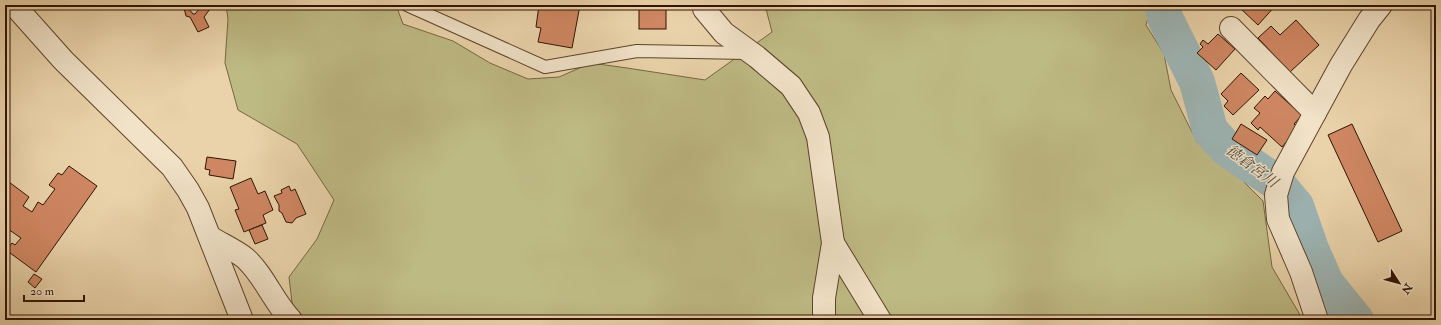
<svg xmlns="http://www.w3.org/2000/svg" width="1441" height="325" viewBox="0 0 1441 325" font-family="'IM FELL Double Pica','Noto Serif JP',serif">
<rect width="100%" height="100%" fill="#ead3aa"/>
<filter id="stains"><feTurbulence type="fractalNoise" baseFrequency=".005" numOctaves="4"/><feColorMatrix values="0 0 0 0 .2 0 0 0 0 .09 0 0 0 0 .02 0 0 0 .5 -.17"/></filter>
<radialGradient id="worn" r=".72"><stop offset=".6" stop-color="#630" stop-opacity="0"/><stop offset="1" stop-color="#630" stop-opacity=".3"/></radialGradient>
<path fill="#beba84" stroke="#776642" d="M226 5H396L403 24 453 41 490 63 528 79 559 77 591 63 627 68 705 80 772 32 765 5H1152L1146 25 1164 54 1171 90 1197 142 1241 179 1263 201 1272 267 1303 320H294L289 277 317 239 334 200 297 144 238 110 225 63 228 19Z"/>
<g fill="none" stroke-linecap="round" stroke-linejoin="round">
<path stroke="#9db5b5" stroke-width="36" d="M1163 5 1165 18 1197 82 1210 130 1227 149 1276 182 1296 206 1311 249 1326 283 1356 320"/>
</g>
<g fill="#cf8763" stroke="#301300">
<path d="M199 5H221V7L210 9 204 17 209 27 198 32 190 17 186 16 184 8H188L193 14H195L200 8Z"/>
<path d="M539 5H580L572 48 538 42 541 28 536 27Z"/>
<rect x="639" y="5" width="27" height="24"/>
<path d="M1243 5H1276L1258 25 1240 8Z"/>
<path d="M1296 20 1319 45 1290 72 1258 38 1271 26 1280 35Z"/>
<path d="M1218 34 1235 49 1216 70 1197 53 1203 47 1200 44 1203 40 1208 44Z"/>
<path d="M1241 73 1259 90 1233 115 1224 106 1228 101 1221 94Z"/>
<path d="M1275 91 1302 115 1294 124 1298 128 1282 147 1260 127 1258 130 1251 123 1260 113 1254 108 1265 96 1268 99Z"/>
<path d="M1241 124 1267 140 1257 155 1232 139Z"/>
<path d="M1352 124 1402 231 1378 242 1328 135Z"/>
<path d="M207 157 236 161 233 179 209 175 210 170 205 169Z"/>
<path d="M69 166 97 186 36 272 6 250 12 243 15 245 21 238 5 227V179L29 197 23 206 32 212 38 202 43 205 55 189 49 185 58 173 62 175Z"/>
<path d="M251 178 258 194 265 191 273 210 263 215 266 223 244 232 235 210 239 209 230 187Z"/>
<path d="M289 186 291 191 295 189 306 214 296 218 292 223 286 222 282 213 279 211V205L274 196 282 193 281 190Z"/>
<path d="M262 225 268 239 255 244 249 230Z"/>
<path d="M34 274 42 279 35 288 28 282Z"/>
</g>
<g fill="none" stroke-linecap="round" stroke-linejoin="round">
<g stroke="#5e432a" stroke-width="14">
<path id="service" d="M407 5 545 67 637 51 747 53"/>
</g>
<g stroke="#5e432a" stroke-width="24">
<g id="minor">
<path d="M704 5V9L724 33 757 57 791 86 809 113 818 137 833 243 824 298V320"/>
<path d="M1231 28 1315 113"/>
<path d="M210 237C221 244 235 250 245 258 264 275 273 301 291 320"/>
<path d="M833 243 880 320"/>
<path d="M1317 320 1301 272 1278 219 1276 195 1283 172 1341 65 1369 20 1381 5"/>
</g>
</g>
<g stroke="#5e432a" stroke-width="24">
<path id="tertiary" d="M14 5 63 60 172 167 188 190 198 208 242 320"/>
</g>
<use href="#service" stroke="#f1e2c8" stroke-width="12"/>
<use href="#minor" stroke="#f1e2c8" stroke-width="22"/>
<use href="#tertiary" stroke="#f1e2c8" stroke-width="22"/>
</g>
<g text-anchor="middle" stroke-width="3" stroke-linejoin="round" paint-order="stroke">
<g font-size="15" font-style="italic" fill="#564c3f" stroke="#f1e2c8">
<text transform="translate(1252 166) rotate(37)" y="5">徳倉宮川</text>
</g>
</g>
<rect width="1441" height="325" fill="none" stroke="#ead3aa" stroke-width="20"/>
<rect x="6" y="6" width="1429" height="313" fill="none" stroke="#301300" stroke-width="2"/>
<rect x="10" y="10" width="1421" height="305" fill="none" stroke="#301300"/>
<g transform="translate(1399 283) rotate(126)" stroke="#f1e2c8" stroke-width="3" paint-order="stroke">
<path d="M0-3L7 15L0 10L-7 15Z" fill="#301300"/>
<text y="-6" font-size="11" font-weight="bold" text-anchor="middle" fill="#301300">N</text>
</g>
<path d="M24 295v6h60v-6" fill="none" stroke="#301300" stroke-width="2"/>
<text x="30" y="295" font-size="12" fill="#301300" stroke="#f1e2c8" stroke-width="3" paint-order="stroke">20 m</text>
<rect width="100%" height="100%" filter="url(#stains)"/>
<rect width="100%" height="100%" fill="url(#worn)"/>
</svg>
